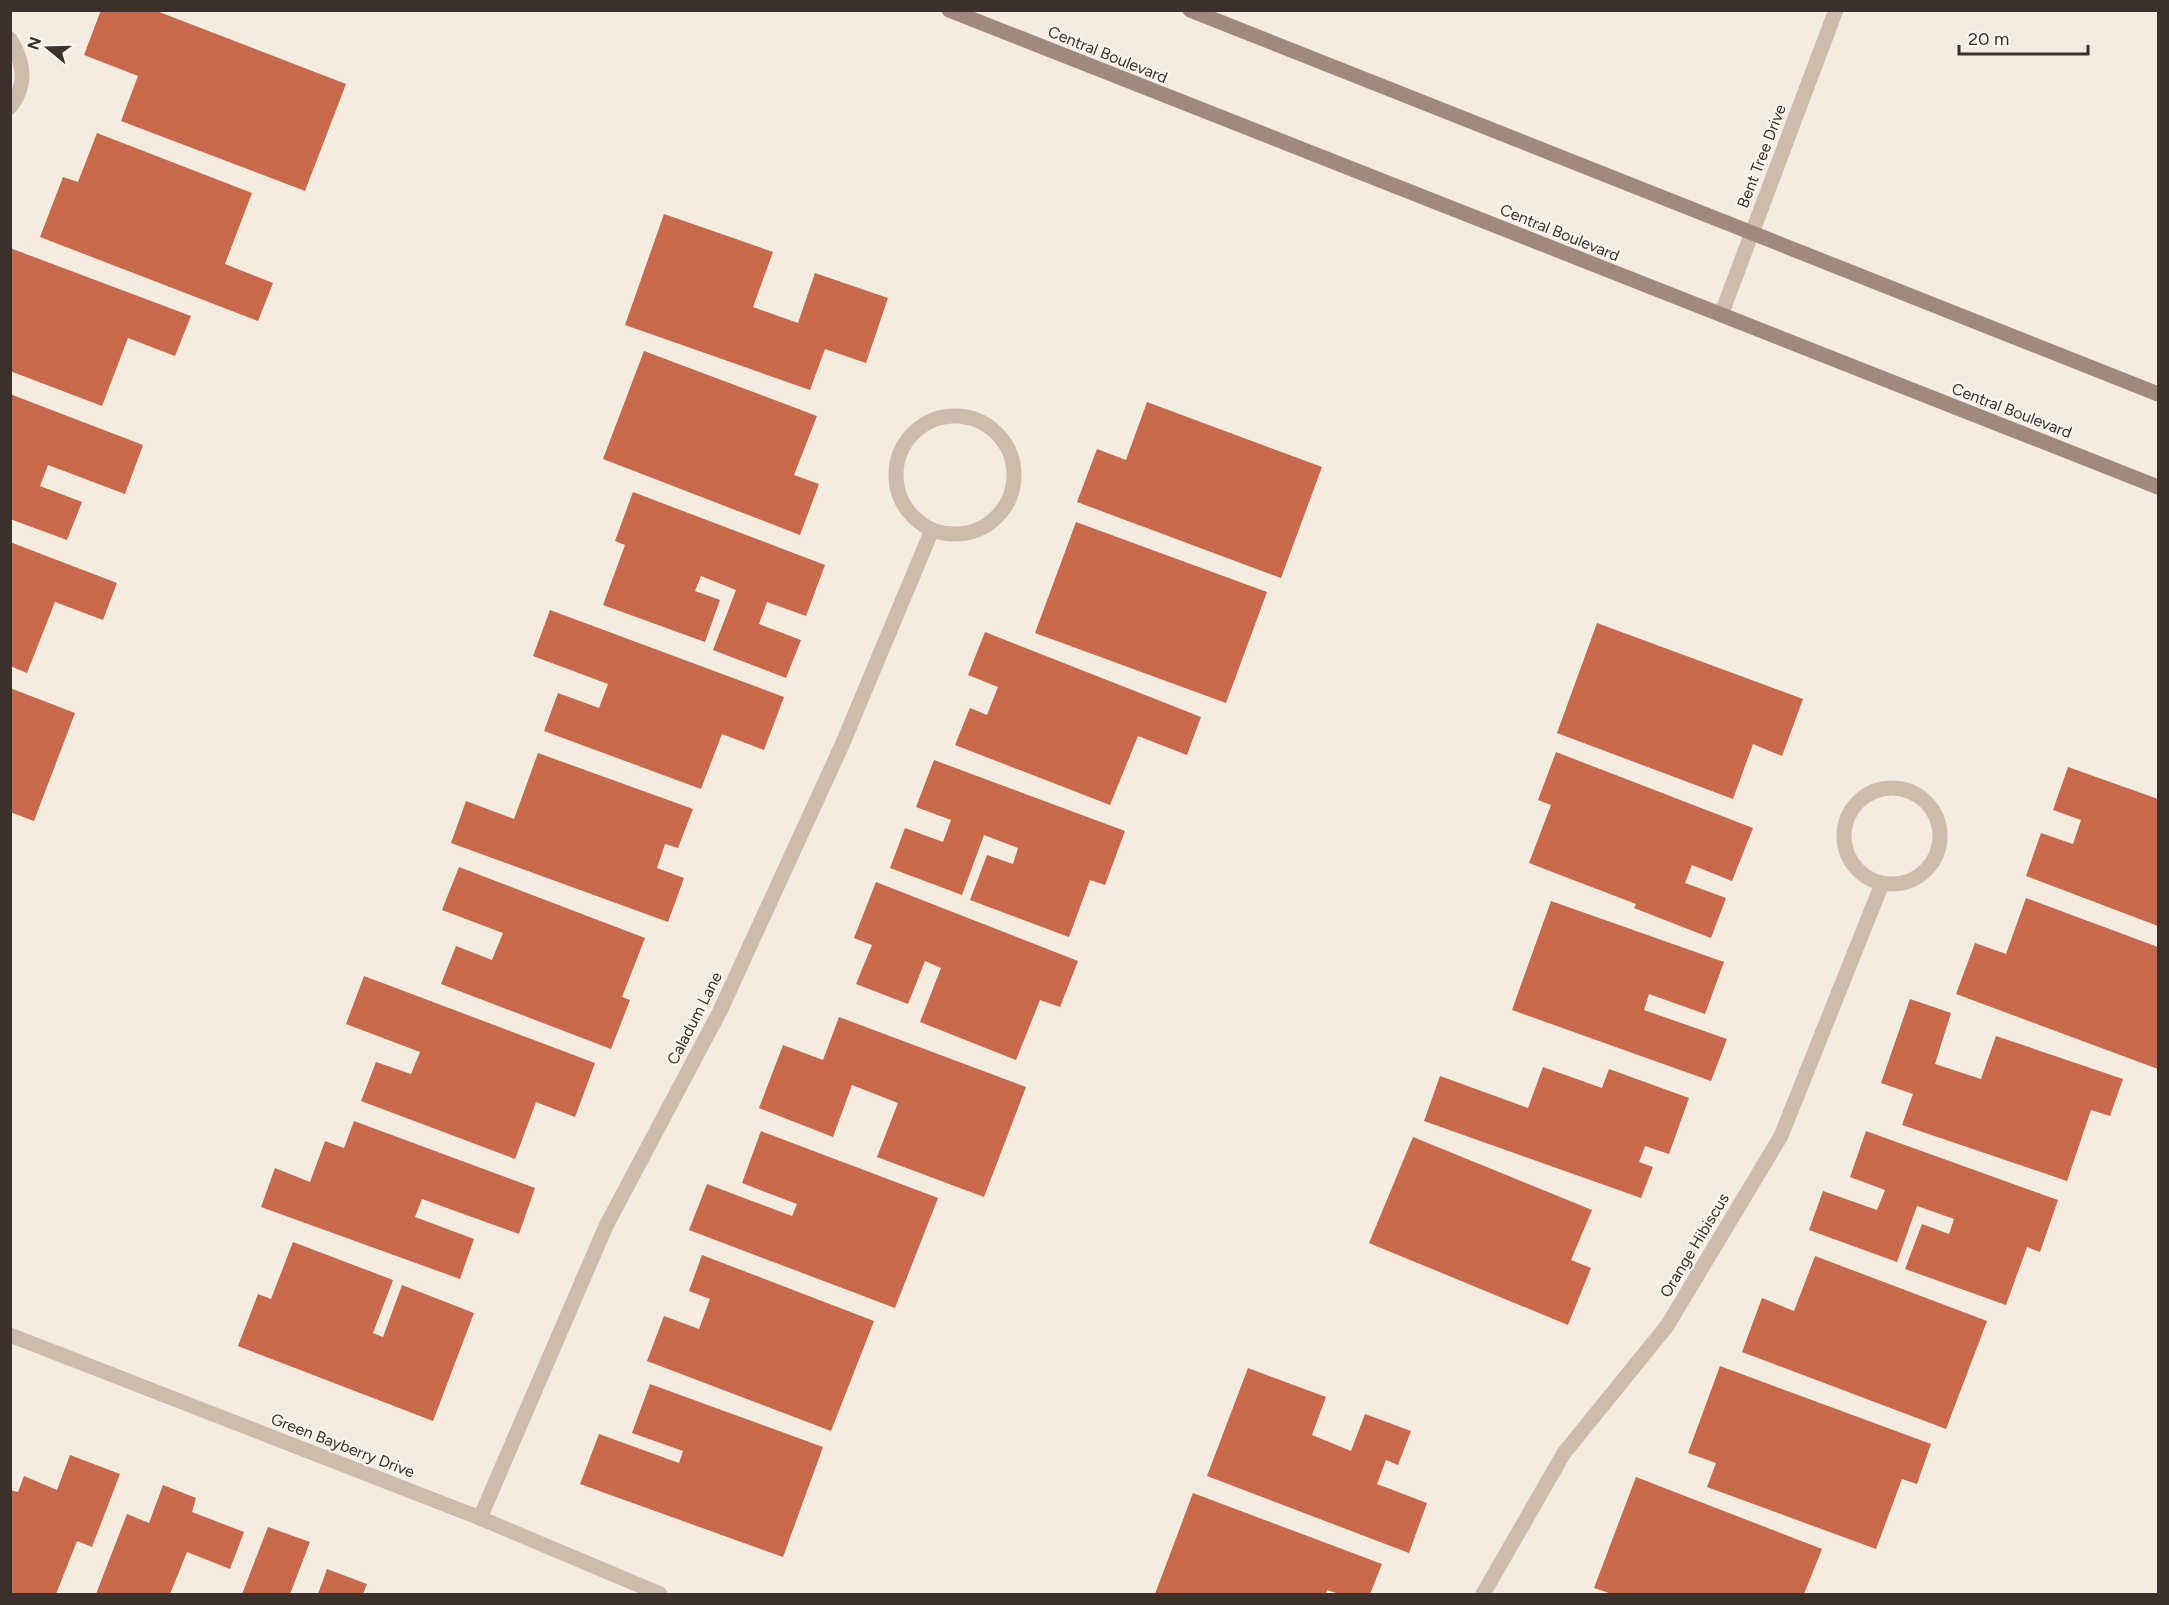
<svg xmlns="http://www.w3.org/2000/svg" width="2169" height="1605" viewBox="0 0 2169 1605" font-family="Figtree,sans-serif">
<rect width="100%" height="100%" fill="#f4ebe1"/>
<g fill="#c8694b">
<path d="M101 10H154L346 84 305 191 121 121 138 76 84 55Z"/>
<path d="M97 133 252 193 225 264 273 283 258 321 40 237 63 177 78 182Z"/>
<path d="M664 214 773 252 753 307 798 323 815 273 888 298 866 363 825 349 810 390 625 325Z"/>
<path d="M10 248 191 316 175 356 128 338 102 406 10 371Z"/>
<path d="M644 351 817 416 794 475 819 484 800 535 603 459Z"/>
<path d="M10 394 143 445 125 494 48 465 40 486 82 502 67 540 10 519Z"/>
<path d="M1147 402 1322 467 1281 578 1077 502 1097 449 1126 460Z"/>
<path d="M633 492 825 565 806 616 767 602 759 624 801 640 786 678 713 650 736 590 701 576 695 591 720 600 705 642 603 605 625 545 615 541Z"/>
<path d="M1076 522 1267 592 1226 703 1035 633Z"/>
<path d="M10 542 117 583 103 620 55 602 27 673 10 666Z"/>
<path d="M550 610 784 697 764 750 722 734 701 789 544 731 558 693 599 708 608 684 533 656Z"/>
<path d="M1597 623 1803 699 1782 756 1753 744 1733 799 1557 733Z"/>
<path d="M985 632 1201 717 1187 755 1138 736 1110 805 955 745 970 708 987 715 998 687 968 675Z"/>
<path d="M10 688 75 713 34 821 10 812Z"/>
<path d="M1556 752 1753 828 1732 881 1692 865 1685 883 1726 898 1711 938 1634 908 1636 904 1529 863 1551 805 1538 800Z"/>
<path d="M538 753 693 809 678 848 665 844 657 868 684 878 668 922 451 843 466 801 514 819Z"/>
<path d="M934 760 1125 831 1105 885 1090 880 1069 937 970 900 987 855 1013 864 1018 848 984 835 962 895 890 868 905 828 943 842 951 820 916 807Z"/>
<path d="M2068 767 2158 799V926L2026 876 2041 833 2073 844 2081 820 2053 810Z"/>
<path d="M459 867 645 938 622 997 630 1000 611 1049 441 984 456 946 492 960 503 933 442 910Z"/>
<path d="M876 882 1078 961 1060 1007 1040 1000 1016 1060 920 1022 941 968 925 961 908 1004 856 984 872 945 854 938Z"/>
<path d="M2026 898 2158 947V1069L1956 994 1975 943 2006 954Z"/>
<path d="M1551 901 1724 962 1705 1014 1649 994 1644 1010 1727 1039 1711 1081 1512 1010Z"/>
<path d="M364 976 595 1063 575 1117 536 1102 515 1159 361 1101 376 1062 411 1074 420 1052 346 1024Z"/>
<path d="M1910 999 1951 1013 1935 1064 1981 1079 1996 1036 2123 1079 2110 1116 2091 1110 2067 1181 1902 1125 1913 1094 1881 1083Z"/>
<path d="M839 1017 1026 1087 984 1197 877 1157 898 1103 852 1085 833 1137 759 1108 783 1045 823 1060Z"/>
<path d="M1543 1067 1602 1088 1609 1069 1689 1098 1669 1154 1645 1146 1639 1162 1653 1167 1641 1198 1424 1121 1440 1076 1528 1108Z"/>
<path d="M354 1121 535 1188 519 1234 422 1199 415 1217 474 1239 460 1279 261 1207 275 1168 310 1182 325 1141 344 1148Z"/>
<path d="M761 1131 938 1198 895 1308 689 1230 707 1184 792 1216 797 1204 742 1183Z"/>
<path d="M1866 1131 2058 1200 2040 1252 2027 1247 2006 1305 1905 1269 1922 1224 1949 1234 1954 1219 1917 1206 1897 1262 1809 1230 1823 1191 1877 1210 1885 1190 1850 1177Z"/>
<path d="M1413 1137 1592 1210 1571 1260 1591 1268 1568 1325 1369 1243Z"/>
<path d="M293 1242 393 1280 373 1333 383 1337 402 1285 474 1313 433 1421 238 1346 258 1294 271 1299Z"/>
<path d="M702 1255 874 1321 831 1431 647 1361 664 1316 699 1329 710 1299 689 1291Z"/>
<path d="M1815 1256 1987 1321 1946 1429 1742 1352 1762 1298 1794 1311Z"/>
<path d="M1720 1366 1931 1444 1917 1484 1902 1479 1876 1549 1707 1487 1716 1463 1688 1453Z"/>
<path d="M1248 1368 1326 1397 1312 1435 1351 1451 1365 1414 1411 1431 1398 1465 1386 1460 1377 1484 1427 1503 1409 1553 1207 1476Z"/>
<path d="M650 1384 823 1447 783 1557 580 1484 599 1434 679 1463 683 1451 632 1433Z"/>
<path d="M70 1455 120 1474 92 1547 77 1541 56 1594H10V1490L18 1492 24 1476 57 1490Z"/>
<path d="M1636 1477 1822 1549 1804 1594H1612L1594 1588Z"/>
<path d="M163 1485 196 1498 192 1512 244 1532 230 1569 187 1552 170 1594H96L127 1514 149 1523Z"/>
<path d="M1193 1493 1382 1564 1370 1594H1339L1327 1590 1326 1594H1155Z"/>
<path d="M268 1527 310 1542 290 1594H242Z"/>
<path d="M327 1569 367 1584 363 1594H318Z"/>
</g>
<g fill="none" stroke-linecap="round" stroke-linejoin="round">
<g stroke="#cdbbac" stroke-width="15">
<path d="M10 39C24 62 28 85 10 107"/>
<path d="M1721 315 1836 10"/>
<circle cx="955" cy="475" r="59"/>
<circle cx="1892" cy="836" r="48"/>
<path d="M10 1335 480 1518 660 1594"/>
<path d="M480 1518 606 1226 720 1011 842 745 932 530"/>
<path d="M1483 1594 1564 1453 1667 1326 1781 1136 1882 884"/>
</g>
<g stroke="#a18a7d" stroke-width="15">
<path d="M949 10 2158 487"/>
<path d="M1190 10 2158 394"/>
</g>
</g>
<g text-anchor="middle" stroke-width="4.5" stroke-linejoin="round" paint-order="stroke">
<g font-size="16" fill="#3b302b" stroke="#fbf5ee">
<text transform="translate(1108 54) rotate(22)" y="6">Central Boulevard</text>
<text transform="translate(1761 156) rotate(-69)" y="6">Bent Tree Drive</text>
<text transform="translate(1560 232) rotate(22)" y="6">Central Boulevard</text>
<text transform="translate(2012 410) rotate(21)" y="6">Central Boulevard</text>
<text transform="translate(694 1018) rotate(-63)" y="6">Caladum Lane</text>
<text transform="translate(1694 1245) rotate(-59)" y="6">Orange Hibiscus</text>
<text transform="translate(343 1445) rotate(21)" y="6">Green Bayberry Drive</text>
</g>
</g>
<rect width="2169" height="1605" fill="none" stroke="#3b302b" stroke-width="24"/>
<g transform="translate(48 48) rotate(289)" stroke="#fbf5ee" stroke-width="4.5" paint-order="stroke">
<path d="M0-4.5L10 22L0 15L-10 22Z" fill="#3b302b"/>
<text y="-9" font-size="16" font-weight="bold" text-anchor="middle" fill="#3b302b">N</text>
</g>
<path d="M1959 45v9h129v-9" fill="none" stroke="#3b302b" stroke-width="3"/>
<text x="1968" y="45" font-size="18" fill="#3b302b" stroke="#fbf5ee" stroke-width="4.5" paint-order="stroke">20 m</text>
</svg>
